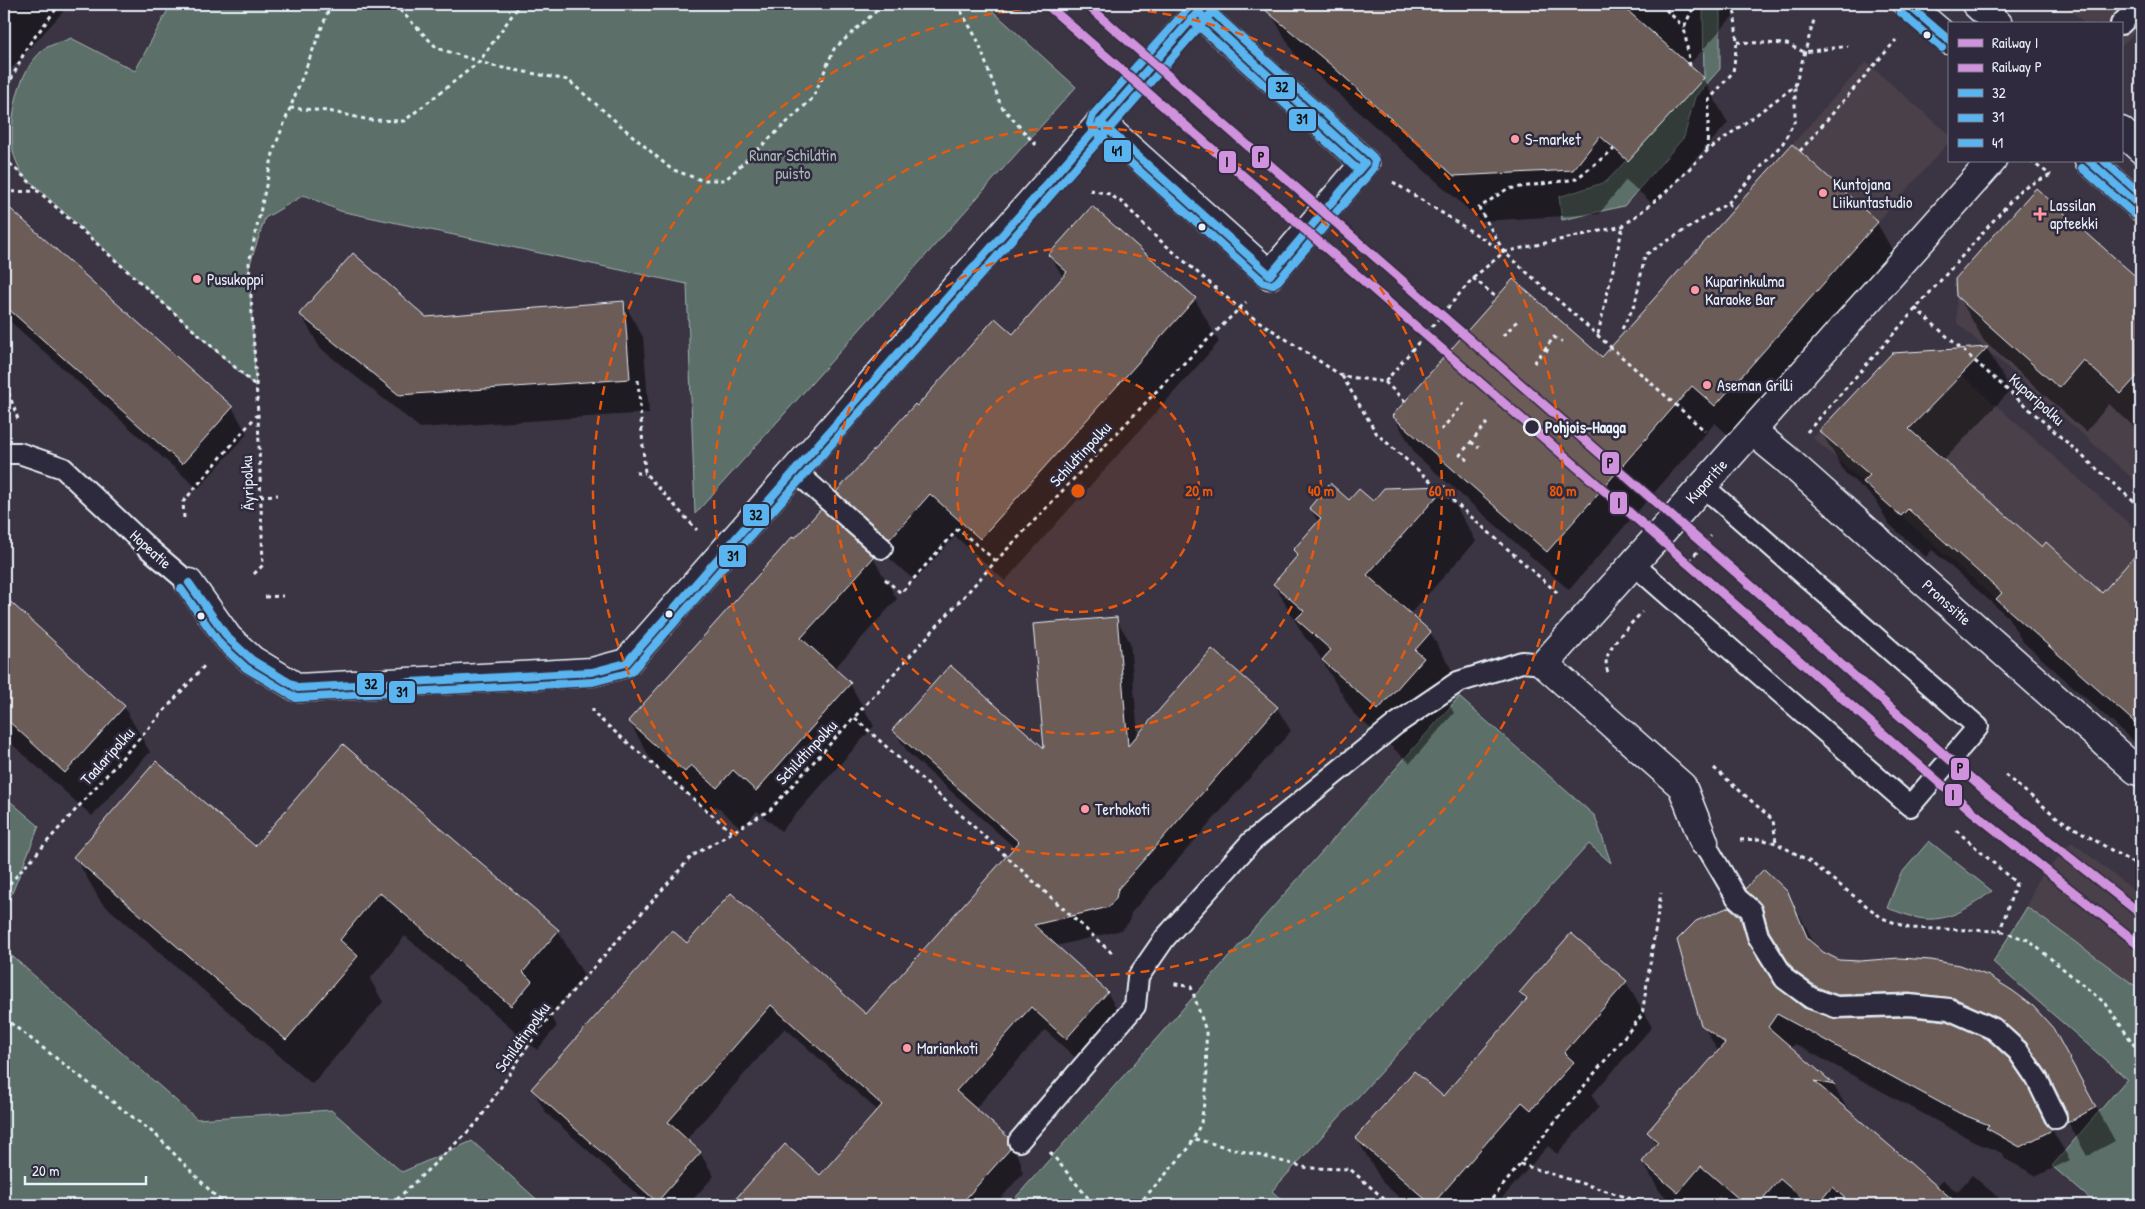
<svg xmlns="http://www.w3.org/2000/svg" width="2145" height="1209" viewBox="0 0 2145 1209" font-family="'Patrick Hand',sans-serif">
<rect width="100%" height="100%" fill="#3b3443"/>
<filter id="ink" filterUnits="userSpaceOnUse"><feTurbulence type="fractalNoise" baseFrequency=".02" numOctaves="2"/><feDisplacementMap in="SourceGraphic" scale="10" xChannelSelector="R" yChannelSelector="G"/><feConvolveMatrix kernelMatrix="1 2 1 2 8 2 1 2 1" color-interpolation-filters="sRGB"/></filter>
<g filter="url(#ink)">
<g fill="#4a404a">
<path d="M2064 4H2141V30H2137L2121 47V24H2085Z"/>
<path d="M1866 62 1949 134V142L1715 406 1627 328Z"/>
<path d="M2036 188 2141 281V486L1957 323 1955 279Z"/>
<path d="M1934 350 2141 534V725L2140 727 1813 438 1892 353Z"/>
<path d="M2072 842 2141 896V990L2027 907 2036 883Z"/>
</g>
<g fill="#5b7069" stroke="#a2b0b0">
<path d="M171 4H985L1076 87 695 514 687 284 340 211 304 195 265 218 249 267 256 387 21 173C19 166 14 158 13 151 10 118 16 73 43 50 50 44 63 42 71 38L135 71Z"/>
<path d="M1706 4H1720V69L1695 97 1684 137 1624 206 1562 220 1559 197 1606 182 1704 78 1703 8Z"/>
<path d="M1459 697 1595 816 1611 863 1589 844 1272 1191 1287 1205H1009Z"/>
<path d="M4 796 39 826 4 913Z"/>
<path d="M1929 841 1992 891C1972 906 1951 921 1925 919 1913 918 1899 912 1887 908L1900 875Z"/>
<path d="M2027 907 2141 990V1205H2097L2052 1166 2127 1079 1993 962Z"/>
<path d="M4 949 197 1119 331 1110 402 1172 472 1141 543 1205H4Z"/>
</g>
<g fill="#0007">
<path d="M4 4H70L4 77Z"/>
<path d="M1275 4H1744L1688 66 1703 79 1728 123 1654 205 1626 180 1599 214 1481 221 1295 55 1269 10Z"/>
<path d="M2036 190 2141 283V433L2109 404 2086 432 1984 341 1958 295Z"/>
<path d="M10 210 232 407 247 434 198 489 4 316V217Z"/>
<path d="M1877 223 1899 262 1738 444 1715 423 1569 590 1416 455 1394 417 1602 358Z"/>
<path d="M1050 255 1195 299 1219 342 1005 581 955 536 915 581 863 535 838 492 917 408 1013 336 1064 279Z"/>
<path d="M624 303 643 337 649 413 420 428 320 348 301 314 425 319Z"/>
<path d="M1987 349 2011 390 1943 461 2042 549 2102 595 2141 550V748L2022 641 2008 617 1932 550 1926 557 1889 524 1874 498 1845 473 1821 431 1892 354Z"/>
<path d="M1445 487 1476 541 1410 614 1430 632 1461 686 1448 702 1454 713 1410 763 1354 714 1312 644 1305 638 1274 584 1298 556 1294 550 1319 523 1310 508 1349 502 1374 503 1385 489Z"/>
<path d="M873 558 897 599 834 669 850 684 874 726 781 831 757 811 742 829 716 806 709 813 653 763 629 721Z"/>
<path d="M4 598 124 707 150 752 92 816 4 737Z"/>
<path d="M1116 619 1130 642 1138 736 1277 708 1291 731 1131 913 1129 922 1122 930 1056 946 1107 992 1121 1016 1080 1062 1045 1030 975 1109 1007 1138 1021 1162V1169L1023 1173 995 1205H750L743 1193 820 1177 878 1111 785 1028 686 1140 700 1153 714 1176 688 1205H649L546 1113 533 1090 687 944 866 1016 1015 848 908 753 894 730 1045 751Z"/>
<path d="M343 746 558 931 584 975 550 1015 557 1026 537 1050 405 936 370 979 383 1002 312 1084 101 902 75 857 255 848Z"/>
<path d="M1747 889 1787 892 1806 927 1815 946 1823 953 1839 961H1931L2072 1063 2115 1141 2087 1156 2068 1122V1113L2058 1092 2047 1076 2020 1052 1974 1032 1967 1031 2026 1086 2070 1160 2037 1176 2005 1159 2002 1153 1977 1143 1795 1044 1791 1049 1834 1086 1850 1113 1936 1187 1943 1180 1957 1192 1972 1175 2007 1205H1730L1719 1196 1710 1205H1676L1660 1192 1643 1162 1657 1146 1649 1133 1719 1053 1703 1025 1740 917 1757 948 1763 969 1774 986 1804 1009 1834 1019 1815 1005Z"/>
<path d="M1572 935 1626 982 1652 1027 1592 1095 1599 1107 1557 1154 1548 1146 1496 1205H1408L1383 1183 1357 1139 1443 1097 1526 1002 1521 993Z"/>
</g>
<g fill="#6c5b59" stroke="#e8f1f8">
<path d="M1258 4H1620L1704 78 1628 161 1600 136 1573 170 1454 176 1331 65Z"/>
<path d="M1792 144 1878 222 1715 406 1692 386 1547 552 1392 416 1513 279 1602 357Z"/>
<path d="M2036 188 2141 281V372L2121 394 2083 360 2059 388 1956 296 1955 279Z"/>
<path d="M4 203 233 407 182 464 4 305Z"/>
<path d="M1092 206 1196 298 980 539 930 494 890 539 836 492 915 404 917 406 995 318 1013 334 1067 272 1048 255Z"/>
<path d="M353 253 426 317 624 301 630 379 399 395 299 314Z"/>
<path d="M1988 347 1909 429 2042 547 2046 542 2102 593 2141 549V728L1996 599 2002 593 1908 509 1901 516 1863 482 1870 475 1819 431 1892 353Z"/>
<path d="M1330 483 1349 500 1359 489 1373 501 1384 488 1446 486 1367 575 1431 632 1415 650 1424 658 1378 710 1322 660 1331 650 1296 619 1304 611 1273 584 1298 555 1293 550 1321 518 1309 508Z"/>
<path d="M821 509 874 557 801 638 851 683 756 791 733 770 717 788 691 765 685 772 628 721 793 536 795 538Z"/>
<path d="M4 596 125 706 65 773 4 717Z"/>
<path d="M1117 617 1128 746 1212 649 1278 707 1118 889 1116 898 1109 907 1034 925 1108 992 1066 1039 1031 1007 956 1091 1008 1137V1144L1010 1149 960 1205H730L785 1144 820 1175 882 1105 771 1005 668 1122 701 1152 657 1202 531 1089 672 930 687 943 731 893 866 1014 1019 842 892 730 950 665 1044 748 1033 624Z"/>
<path d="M343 744 559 930 523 972 532 981 511 1006 379 892 340 940 358 956 286 1040 73 857 156 761 255 846Z"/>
<path d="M1764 869 1788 892 1808 939 1823 952 1839 960 1860 961 1899 958 1931 960 1959 965 1989 976 2013 991 2033 1006 2053 1028 2096 1107 2067 1123V1113L2048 1074 2026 1042 1999 1018 1954 998 1909 993 1838 995 1817 987 1794 971 1769 931 1762 906 1745 889Z"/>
<path d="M1729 907 1740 917 1748 942 1775 985 1804 1008 1836 1019 1909 1017 1946 1021 1987 1039 2009 1059 2027 1085 2045 1123 2054 1129 2020 1147 1986 1128 1989 1125 1959 1113 1777 1014 1768 1027 1835 1085 1814 1081 1959 1205H1853L1832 1187 1817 1205H1810L1780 1179 1757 1205H1746L1701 1166 1678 1193 1642 1162 1658 1142 1647 1132 1725 1043 1701 1025 1677 940 1696 921Z"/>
<path d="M1571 933 1627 981 1564 1053 1574 1062 1531 1110 1522 1102 1432 1205 1355 1138 1414 1071 1443 1096 1527 999 1519 993Z"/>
</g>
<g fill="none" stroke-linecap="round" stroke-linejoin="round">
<g stroke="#e8f1f8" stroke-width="24">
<g id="lane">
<path d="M2121 24 2138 7"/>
<path d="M4 453H19L63 468 148 548 189 583"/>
<path d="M794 470 882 548"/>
<path d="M1632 563 1910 806 1978 727 1703 486"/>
<path d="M1704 842 1737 898 1751 910 1758 936 1785 979 1811 998 1836 1007 1909 1005 1949 1009 1994 1029 2018 1051 2037 1079 2056 1118"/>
<path d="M1019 1141 1135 1006 1138 977 1165 938 1251 842 1396 724 1458 682 1522 662 1544 664"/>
</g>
</g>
<g stroke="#e8f1f8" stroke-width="31">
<g id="street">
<path d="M1100 122 1270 275 1365 163 1198 12"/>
<path d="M1752 431 1785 458 2136 770 2141 772"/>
<path d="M189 583 228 638 252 660 298 688 592 672 626 663 1205 4"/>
<path d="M1704 842 1682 786 1544 664 1992 161"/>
</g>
</g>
<g stroke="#e8f1f8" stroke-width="31">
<g id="secondary">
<path d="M1907 4 1949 40"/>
<path d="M1976 4 1998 24"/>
<path d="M2121 131 2141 149"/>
<path d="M2089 161 2141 207"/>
</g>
</g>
<g stroke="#e8f1f8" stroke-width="3" stroke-dasharray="4 4" stroke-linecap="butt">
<path d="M394 4 437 48 493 66 568 80 671 169 701 180H725L813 98 834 49 884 4"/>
<path d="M957 4 978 41 1001 106 1036 145"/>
<path d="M1660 4 1684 27"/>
<path d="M1737 42 1787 44 1804 52 1848 46"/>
<path d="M1690 66 1684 27 1695 4"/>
<path d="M4 94 27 47 60 4"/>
<path d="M290 108 328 111 370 120 404 121 479 62 520 4"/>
<path d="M1707 150 1709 100 1733 72 1737 42 1734 4"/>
<path d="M1800 151 1896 40"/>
<path d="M4 158 38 190"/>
<path d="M2030 161 2051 175"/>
<path d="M1393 182 1504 252 1705 431"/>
<path d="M1090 190 1109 194 1123 203 1155 236 1240 309 1342 376 1385 382 1473 278 1504 252 1479 208 1507 189 1576 179 1614 149"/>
<path d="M4 192 38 191 256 386"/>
<path d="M1728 203 1734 209"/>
<path d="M1504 252 1623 226 1665 193 1707 151 1795 86 1814 20"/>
<path d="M1473 278 1496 297"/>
<path d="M1915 308 2141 508"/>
<path d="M1622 329 1635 304 1645 255 1728 203 1783 143 1795 120V87"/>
<path d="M1598 334 1623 226"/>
<path d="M1503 336 1519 319"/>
<path d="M1545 349 1552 353"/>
<path d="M1534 363 1554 337 1562 342"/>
<path d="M1342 376 1377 434 1560 595"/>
<path d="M638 380 645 473 697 530"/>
<path d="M1385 382 1406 402"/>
<path d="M4 386 8 391 19 422"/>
<path d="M1441 430 1464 403"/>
<path d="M1807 432 2022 188 2051 175"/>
<path d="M1471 442 1479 448"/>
<path d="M1468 460 1460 455 1487 423"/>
<path d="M636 473H645"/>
<path d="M260 496 278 495"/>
<path d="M184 518 183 502 257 415"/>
<path d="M1684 567 1711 536"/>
<path d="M254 574 263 565 258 415 249 263 274 149 331 4"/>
<path d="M885 579 901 593 958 529 996 561"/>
<path d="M265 597 283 596"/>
<path d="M1608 672C1598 652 1630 626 1642 612"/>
<path d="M593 708V713L732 832"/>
<path d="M855 718 1114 955"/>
<path d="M1714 768 1773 820 1776 843"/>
<path d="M2005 775 2058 818 2141 868"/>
<path d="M1956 830 2016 883 2000 931"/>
<path d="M1740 840 1760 839 1776 843 1809 861 1882 918 1909 928 2000 931 2028 940 2106 1004 2141 1055"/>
<path d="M4 890 205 665"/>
<path d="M4 1018 156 1135 224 1205"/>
<path d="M4 1033 10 1023"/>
<path d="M1195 1139 1308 1168 1350 1169 1391 1205"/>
<path d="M1050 1152 1094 1205"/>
<path d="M1520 1164 1651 1205"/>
<path d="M391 1205 477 1123 540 1028 692 856 770 810 996 561 1169 378 1246 302"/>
<path d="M1138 1205 1189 1148 1201 1123 1207 1083 1206 1031 1191 987 1171 983"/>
<path d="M1487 1205 1642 1015 1661 893"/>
</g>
<use href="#lane" stroke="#2f2a3d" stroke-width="20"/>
<use href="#street" stroke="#2f2a3d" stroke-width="28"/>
<use href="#secondary" stroke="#2f2a3d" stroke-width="28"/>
<g stroke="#2f2a3d" stroke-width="11">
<g id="bus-1">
<path d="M1907 4 1949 40"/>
<path d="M1198 12 1365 163"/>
<path d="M1100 122 1270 275"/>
<path d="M2089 161 2141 207"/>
<path d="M1270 275 1365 163"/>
<path d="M189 583 228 638 252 660 298 688 592 672 626 663 1205 4"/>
</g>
</g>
<g stroke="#2f2a3d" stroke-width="11">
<g id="bus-2">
<path d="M1900 12 1942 48"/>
<path d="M1191 19 1358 170"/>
<path d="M1093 129 1263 282"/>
<path d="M2082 168 2134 214"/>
<path d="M1278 281 1373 169"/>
<path d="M181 589 221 645 246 668 296 698 593 682 631 672 1213 11"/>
</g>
</g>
<g stroke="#2f2a3d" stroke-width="11">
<g id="bus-3">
<path d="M1192 4 1093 115 1090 124 1093 129 1263 282 1272 285 1278 281 1373 169 1375 160 1372 156 1212 11"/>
<path d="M2104 161 2141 194"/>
</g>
</g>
<use href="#bus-1" stroke="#5ab4ef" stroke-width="8"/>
<use href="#bus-2" stroke="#5ab4ef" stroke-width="8"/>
<use href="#bus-3" stroke="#5ab4ef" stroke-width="8"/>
<g stroke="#2f2a3d" stroke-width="12">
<path id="rail-1" d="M1046 4 1973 812 2141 946"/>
</g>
<g stroke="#2f2a3d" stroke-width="12">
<path id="rail-2" d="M1086 4 1988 793 2141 914"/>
</g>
<use href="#rail-1" stroke="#d192dd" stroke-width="9"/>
<use href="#rail-2" stroke="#d192dd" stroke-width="9"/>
</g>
</g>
<circle cx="1078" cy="491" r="121" fill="#e8590c" fill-opacity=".12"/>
<g fill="none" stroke="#e8590c" stroke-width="2.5" stroke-dasharray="9 6">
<circle cx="1078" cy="491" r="121"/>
<circle cx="1078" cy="491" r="243"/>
<circle cx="1078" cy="491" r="364"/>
<circle cx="1078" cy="491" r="485"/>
</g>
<g fill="#e8f1f8" stroke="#2f2a3d" stroke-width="2">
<circle cx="1927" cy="35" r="4.5"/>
<circle cx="1202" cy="227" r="4.5"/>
<circle cx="669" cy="614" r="4.5"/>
<circle cx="201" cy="616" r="4.5"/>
</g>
<g fill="#ff9aa2" stroke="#2f2a3d" stroke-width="2">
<circle cx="1515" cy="139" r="5"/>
<circle cx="1823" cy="193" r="5"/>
<path d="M2037.5 206.5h5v5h5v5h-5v5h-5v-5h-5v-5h5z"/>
<circle cx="197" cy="279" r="5"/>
<circle cx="1695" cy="290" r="5"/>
<circle cx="1707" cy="385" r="5"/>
<circle cx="1085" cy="809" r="5"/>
<circle cx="907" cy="1048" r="5"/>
</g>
<circle fill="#2f2a3d" stroke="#e8f1f8" stroke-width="2.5" cx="1532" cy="427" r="8"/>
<g text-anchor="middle" stroke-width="5" stroke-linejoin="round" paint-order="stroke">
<g font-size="16" fill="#e8f1f8" stroke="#2f2a3d" text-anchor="start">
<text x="1525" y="145">S-market</text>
<text x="1833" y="190">Kuntojana<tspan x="1833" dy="18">Liikuntastudio</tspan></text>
<text x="2050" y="211">Lassilan<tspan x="2050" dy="18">apteekki</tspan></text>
<text x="207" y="285">Pusukoppi</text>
<text x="1705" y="287">Kuparinkulma<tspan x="1705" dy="18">Karaoke Bar</tspan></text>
<text x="1717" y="391">Aseman Grilli</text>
<text x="1095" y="815">Terhokoti</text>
<text x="917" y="1054">Mariankoti</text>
</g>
<g font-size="16" fill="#a9b7b8" stroke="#2f2a3d">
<text x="793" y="161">Runar Schildtin<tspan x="793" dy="18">puisto</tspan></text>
</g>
<g font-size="16" fill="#e8f1f8" stroke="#2f2a3d">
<text transform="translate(2037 399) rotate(42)" y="6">Kuparipolku</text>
<text transform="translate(1080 454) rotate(-47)" y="6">Schildtinpolku</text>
<text transform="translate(1706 481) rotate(-48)" y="6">Kuparitie</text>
<text transform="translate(247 483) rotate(-92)" y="6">Äyripolku</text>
<text transform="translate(151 549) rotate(42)" y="6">Hopeatie</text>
<text transform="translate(1947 602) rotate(42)" y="6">Pronssitie</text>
<text transform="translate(806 752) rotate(-47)" y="6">Schildtinpolku</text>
<text transform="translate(107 756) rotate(-48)" y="6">Taalaripolku</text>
<text transform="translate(522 1037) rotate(-54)" y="6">Schildtinpolku</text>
</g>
<g font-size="16" font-weight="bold" fill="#e8f1f8" stroke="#2f2a3d" text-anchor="start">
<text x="1545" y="433">Pohjois-Haaga</text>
</g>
</g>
<circle cx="1078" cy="491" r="8" fill="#e8590c" stroke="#2f2a3d" stroke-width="2.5"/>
<g font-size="15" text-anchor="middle" font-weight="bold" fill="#e8590c" stroke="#2f2a3d" stroke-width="5" stroke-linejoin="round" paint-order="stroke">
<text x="1199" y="496">20 m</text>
<text x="1321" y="496">40 m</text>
<text x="1442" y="496">60 m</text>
<text x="1563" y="496">80 m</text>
</g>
<g stroke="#2f2a3d" stroke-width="2">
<rect x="1267" y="76" width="29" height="24" rx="5" fill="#5ab4ef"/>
<rect x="1288" y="108" width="29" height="24" rx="5" fill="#5ab4ef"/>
<rect x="1103" y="139" width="29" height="24" rx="5" fill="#5ab4ef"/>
<rect x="1251" y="145" width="19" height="24" rx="5" fill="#d192dd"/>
<rect x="1218" y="150" width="19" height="24" rx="5" fill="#d192dd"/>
<rect x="1601" y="451" width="19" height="24" rx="5" fill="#d192dd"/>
<rect x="1609" y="491" width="19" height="24" rx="5" fill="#d192dd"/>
<rect x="742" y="503" width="28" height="24" rx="5" fill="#5ab4ef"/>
<rect x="718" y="544" width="29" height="24" rx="5" fill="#5ab4ef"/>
<rect x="356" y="672" width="29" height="24" rx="5" fill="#5ab4ef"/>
<rect x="388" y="680" width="28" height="24" rx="5" fill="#5ab4ef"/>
<rect x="1950" y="757" width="20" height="24" rx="5" fill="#d192dd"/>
<rect x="1944" y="783" width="19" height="24" rx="5" fill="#d192dd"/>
</g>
<g font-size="14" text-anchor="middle" font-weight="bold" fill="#111">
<text x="1282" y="92">32</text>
<text x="1302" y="124">31</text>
<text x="1117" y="156">41</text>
<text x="1261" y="162">P</text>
<text x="1227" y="167">I</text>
<text x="1610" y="468">P</text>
<text x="1619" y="508">I</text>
<text x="756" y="520">32</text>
<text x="733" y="561">31</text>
<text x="371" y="689">32</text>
<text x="402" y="697">31</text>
<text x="1960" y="773">P</text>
<text x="1953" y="800">I</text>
</g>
<rect width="2145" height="1209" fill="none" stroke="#2f2a3d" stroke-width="20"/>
<rect x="10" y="10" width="2125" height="1189" fill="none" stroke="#e8f1f8" stroke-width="2" filter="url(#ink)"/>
<rect x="1948" y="22" width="175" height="140" fill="#2f2a3d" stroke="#797a88"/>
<rect x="1958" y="39" width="25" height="8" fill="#d192dd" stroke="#797a88"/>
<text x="1992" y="48" font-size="15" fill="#e8f1f8">Railway I</text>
<rect x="1958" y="64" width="25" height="8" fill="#d192dd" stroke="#797a88"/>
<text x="1992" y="72" font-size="15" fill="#e8f1f8">Railway P</text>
<rect x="1958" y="89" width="25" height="8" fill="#5ab4ef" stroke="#797a88"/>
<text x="1992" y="98" font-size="15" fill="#e8f1f8">32</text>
<rect x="1958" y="114" width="25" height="8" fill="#5ab4ef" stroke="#797a88"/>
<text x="1992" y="122" font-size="15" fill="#e8f1f8">31</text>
<rect x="1958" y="139" width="25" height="8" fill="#5ab4ef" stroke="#797a88"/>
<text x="1992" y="148" font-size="15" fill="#e8f1f8">41</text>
<path d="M25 1176v8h121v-8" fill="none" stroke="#e8f1f8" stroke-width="2.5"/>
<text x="32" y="1176" font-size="15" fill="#e8f1f8" stroke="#2f2a3d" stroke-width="4" paint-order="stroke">20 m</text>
</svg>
